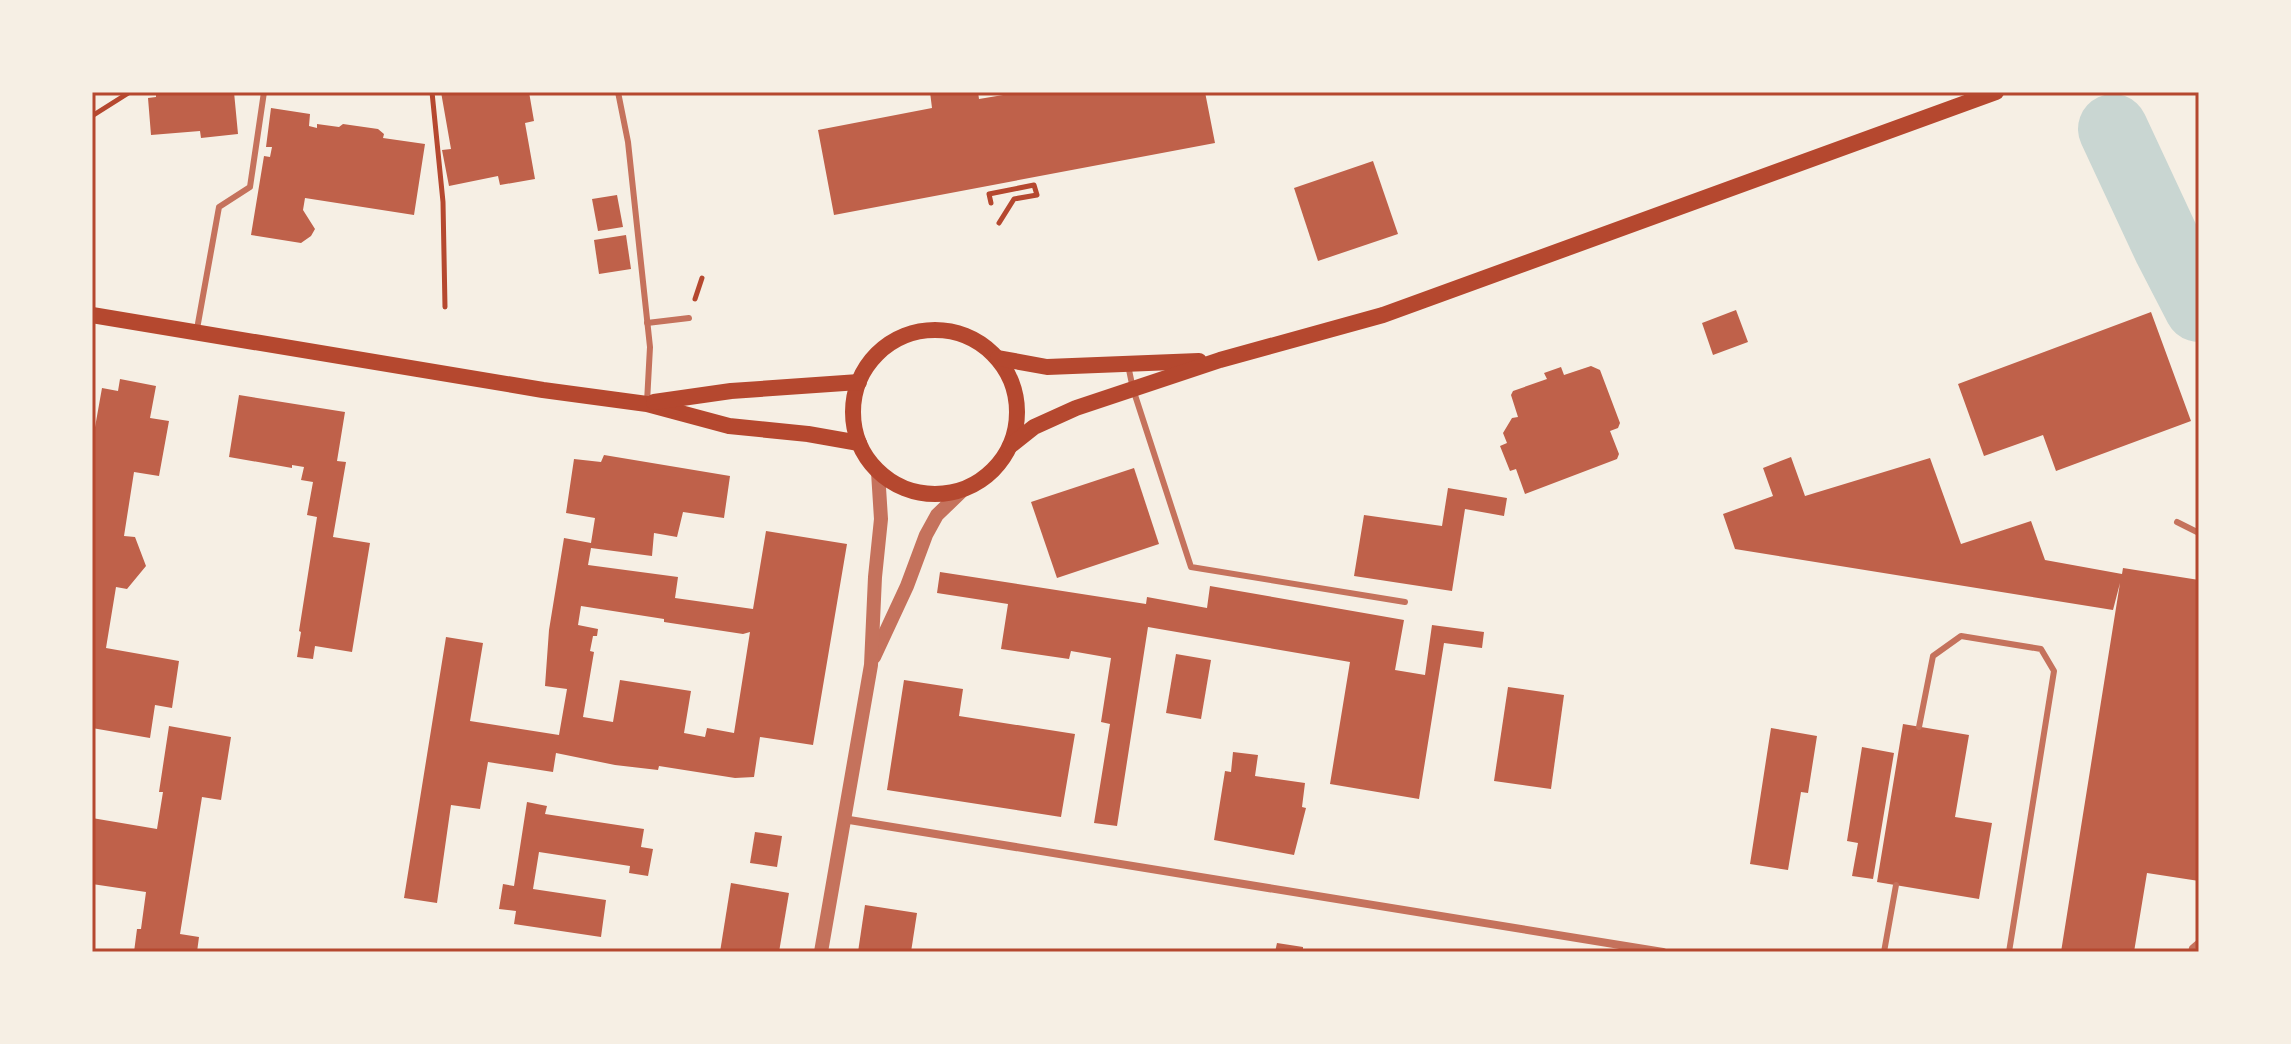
<svg xmlns="http://www.w3.org/2000/svg" width="2291" height="1044" viewBox="0 0 2291 1044" font-family="Jost,sans-serif">
<rect width="100%" height="100%" fill="#f6efe4"/>
<g fill="none" stroke-linecap="round" stroke-linejoin="round">
<path stroke="#c9d6d2" stroke-width="70" d="M2113 129 2168 247 2199 307"/>
</g>
<g fill="#bf614a" fill-rule="evenodd">
<path d="M156 92H234L238 134 201 138 200 131 151 135 148 98 156 97Z"/>
<path d="M441 92H529L534 121 525 123 535 179 500 185 498 176 449 186 442 150 451 149Z"/>
<path d="M930 92H978L979 99 1021 92H1205L1215 143 834 215 818 130 932 108Z"/>
<path d="M271 108 310 114 309 126 317 128V124L339 127 343 124 378 129 384 134 383 138 425 144 414 215 305 198 303 210 315 229 311 236 301 243 251 235 264 156 270 157 272 147H266Z"/>
<path d="M1373 161 1398 234 1318 261 1294 188Z"/>
<path d="M617 195 623 227 598 231 592 199Z"/>
<path d="M626 235 631 269 599 274 594 240Z"/>
<path d="M1736 310 1748 342 1713 355 1702 323Z"/>
<path d="M2151 312 2191 421 2056 471 2043 435 1984 456 1958 384Z"/>
<path d="M1591 366 1600 370 1620 423 1618 428 1610 431 1619 454 1617 459 1525 494 1516 469 1510 471 1500 446 1507 443 1503 433 1512 418 1518 417 1511 395 1513 391 1547 379 1544 373 1561 367 1564 375Z"/>
<path d="M120 379 156 386 150 418 169 421 159 476 134 472 124 536 135 537 146 566 127 589 116 587 106 648 179 661 172 708 155 705 150 738 92 728V444L102 388 118 391Z"/>
<path d="M239 395 345 412 337 461 346 462 333 537 370 543 352 652 315 646 313 659 297 657 301 632 299 631 317 517 307 515 313 482 301 480 304 467 292 465V468L229 457Z"/>
<path d="M604 455 730 476 724 518 683 512 677 537 654 533 652 556 591 548 588 565 678 577 675 598 753 609 766 531 847 544 813 745 760 737 754 777 735 778 659 766 658 770 615 765 556 753 553 772 488 762 480 809 451 805 437 903 404 898 446 637 483 643 470 721 559 735 567 689 545 686 549 630 564 538 591 543 595 518 566 513 574 459 601 462ZM581 606 664 619V622L743 634 750 632 734 733 707 728 705 737 684 733 691 691 620 680 613 722 583 717 594 652 590 651 593 636H597L598 629 578 625Z"/>
<path d="M1791 457 1805 496 1930 458 1961 544 2031 521 2045 560 2122 574 2123 568 2199 580V881L2147 873 2134 952H2061L2120 583 2113 610 1735 549 1723 514 1773 496 1763 468Z"/>
<path d="M1134 468 1159 544 1057 578 1031 502Z"/>
<path d="M1448 488 1507 498 1504 516 1465 509 1452 591 1354 576 1364 515 1442 526Z"/>
<path d="M940 572 1146 604 1147 597 1207 608 1210 586 1404 620 1395 670 1425 675 1432 625 1484 632 1482 648 1444 643 1419 799 1330 784 1350 662 1148 627 1117 826 1094 823 1110 724 1101 722 1111 658 1071 651 1069 659 1001 649 1008 604 937 593Z"/>
<path d="M1176 654 1211 660 1201 719 1166 713Z"/>
<path d="M904 680 963 689 959 716 1075 734 1061 817 887 790Z"/>
<path d="M1508 687 1564 695 1551 789 1494 781Z"/>
<path d="M1903 724 1969 735 1955 817 1992 823 1979 899 1877 882Z"/>
<path d="M169 726 231 737 221 800 202 797 180 934 199 937 197 952H134L137 929H141L146 892 92 884V818L157 829 163 792H159Z"/>
<path d="M1771 728 1817 736 1808 793 1801 792 1788 870 1750 864Z"/>
<path d="M1862 747 1894 753 1873 879 1852 876 1858 843 1847 841Z"/>
<path d="M1233 752 1258 755 1255 776 1305 783 1302 807 1306 808 1294 855 1214 840 1225 771 1231 772Z"/>
<path d="M527 802 547 806 545 814 644 829 641 847 653 849 648 876 629 873 630 866 539 852 533 889 606 900 601 937 514 924 516 911 499 909 503 884 514 886Z"/>
<path d="M755 832 782 836 777 867 750 863Z"/>
<path d="M731 883 789 893 779 952H720Z"/>
<path d="M865 905 917 913 911 952H858Z"/>
<path d="M1277 943 1303 947V952H1275Z"/>
</g>
<g fill="none" stroke-linecap="round" stroke-linejoin="round">
<g stroke="#b5482f" stroke-width="5">
<path d="M432 92 443 202 445 307"/>
<path d="M92 116 130 92"/>
<path d="M991 203 989 194 1034 185 1037 195 1014 199 999 223"/>
<path d="M695 299 702 278"/>
</g>
<g stroke="#c5725c" stroke-width="6">
<path d="M618 92 628 142 650 347 647 402"/>
<path d="M647 323 689 318"/>
<path d="M197 329 219 207 250 187 264 92"/>
<path d="M1128 365 1133 389 1191 567 1405 602"/>
<path d="M2177 522 2199 533"/>
<path d="M1919 727 1933 656 1961 636 2041 649 2054 671 2009 952"/>
<path d="M1884 952 1896 885"/>
<path d="M2191 952 2192 948 2199 942"/>
</g>
<path stroke="#c5725c" stroke-width="8" d="M843 819 1663 952"/>
<g stroke="#c5725c" stroke-width="14">
<path d="M874 657 907 586 926 535 937 515 964 489"/>
<path d="M821 952 871 665 875 577 881 519 878 472"/>
</g>
<g stroke="#b5482f" stroke-width="16">
<path d="M92 315 543 390 647 404 729 426 808 434 859 443"/>
<circle cx="935" cy="412" r="82"/>
<path d="M998 358 1047 367 1199 361"/>
<path d="M654 402 731 391 859 382"/>
<path d="M1010 446 1034 427 1076 408 1220 360 1383 315 1996 92"/>
</g>
</g>
<rect width="2291" height="1044" fill="none" stroke="#f6efe4" stroke-width="188"/>
<rect x="94" y="94" width="2103" height="856" fill="none" stroke="#b5482f" stroke-width="3"/>
</svg>
